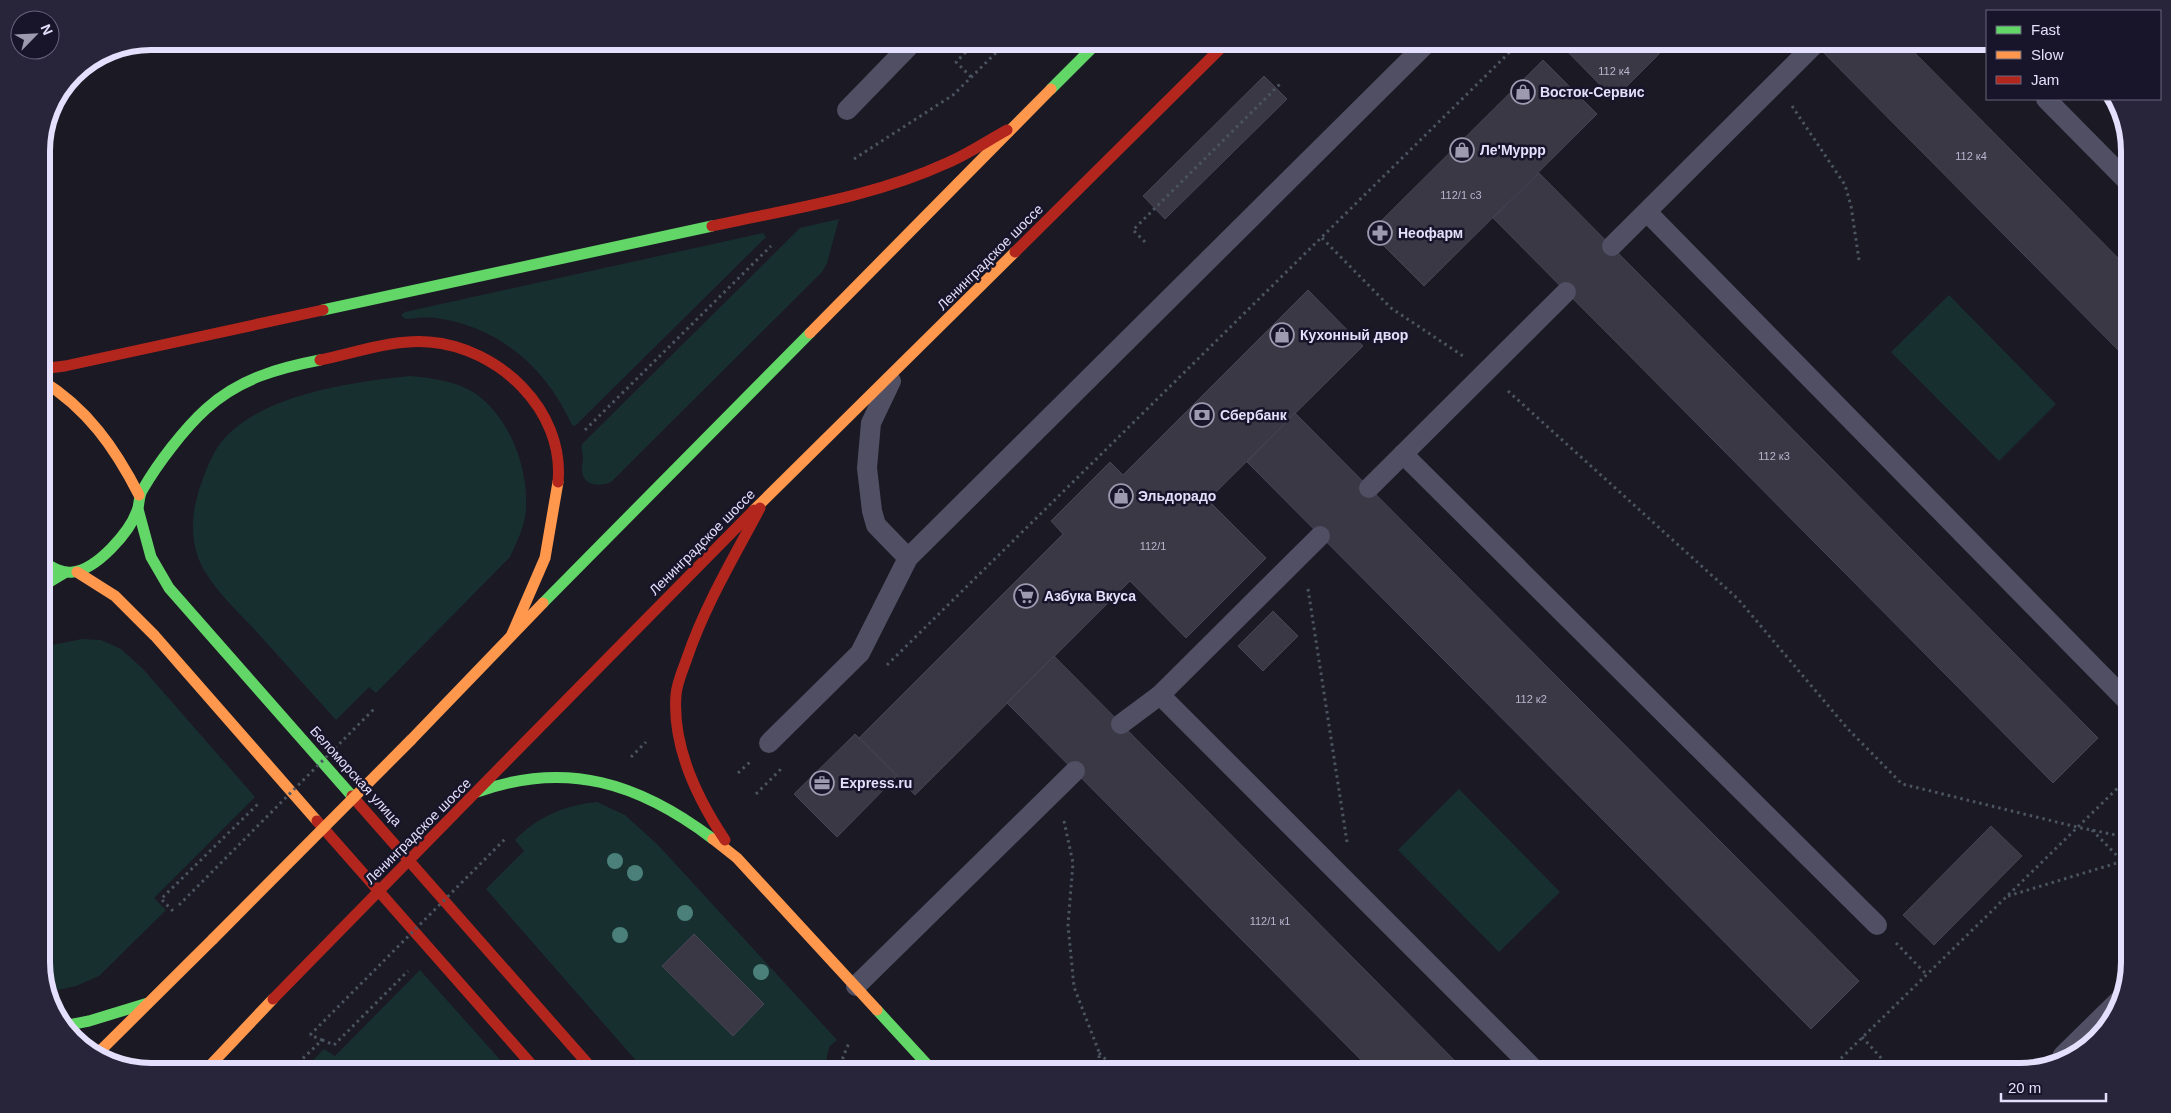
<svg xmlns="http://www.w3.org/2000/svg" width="2171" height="1113" viewBox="0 0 2171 1113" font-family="Helvetica,sans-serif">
<rect width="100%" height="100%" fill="#1b1924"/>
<g fill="#182f30">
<path d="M839 219 827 263 822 272 611 482C600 487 583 486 582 471 581 467 583 463 583 459 583 452 580 448 583 443L800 228Z"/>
<path d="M763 233 766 237 575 426 572 425C546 368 500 327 436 318 426 317 415 318 405 319L401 315 405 312Z"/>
<path d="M1949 295 2056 404 1999 461 1891 352Z"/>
<path d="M410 376C432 378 457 381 476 394 509 417 528 467 526 506 526 525 517 541 510 557L376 693 369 687 336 720C309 690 282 660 255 630 237 611 217 592 204 570 190 546 191 518 198 493 203 478 209 461 217 448 252 395 352 382 410 376Z"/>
<path d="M82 639 101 640 121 649 143 669 255 797 154 898 166 910 99 976 76 986 49 992 42 969 41 649 47 646Z"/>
<path d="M1459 789 1560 892 1499 952 1398 850Z"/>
<path d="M597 802 625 815 658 845 837 1040 829 1047 824 1072H646L486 889 524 851 515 840C537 817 565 805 597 802Z"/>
<path d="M420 970 511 1072H302L324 1049 335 1056Z"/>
</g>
<g fill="#3a3845" stroke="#484456">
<path d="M1561 41H1672L1614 99 1559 43Z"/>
<path d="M1812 41H1903L2130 270V362Z"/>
<path d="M1543 60 1597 114 1424 286 1370 232Z"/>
<path d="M1264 76 1287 99 1165 219 1143 196Z"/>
<path d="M1539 173 2098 738 2053 783 1493 218Z"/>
<path d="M1308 290 1363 346 1208 500 1266 558 1186 638 1130 581 915 795 859 738 1063 534 1051 521 1110 462 1123 475Z"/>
<path d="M1295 413 1859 981 1811 1029 1247 462Z"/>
<path d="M1273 611 1298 636 1263 671 1238 646Z"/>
<path d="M1054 656 1466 1072H1373L1007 703Z"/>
<path d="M855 734 897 776 837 837 794 794Z"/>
<path d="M1991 826 2022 856 1934 945 1903 915Z"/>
<path d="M694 934 764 1004 733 1036 662 966Z"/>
</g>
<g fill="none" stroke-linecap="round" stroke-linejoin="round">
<g stroke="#4b5561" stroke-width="3" stroke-dasharray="2.5 4" stroke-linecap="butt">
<path d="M971 77 956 62 977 41"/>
<path d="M1792 106 1845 185 1851 206 1859 260"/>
<path d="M854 159 953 95 1008 41"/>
<path d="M1322 238 1391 308 1463 356"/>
<path d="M1145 242 1133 230 1282 82"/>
<path d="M1508 391 1738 599 1847 728 1902 784 2077 827 2130 838"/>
<path d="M585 430 771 246"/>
<path d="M1308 589 1347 842"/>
<path d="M887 665 1521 41"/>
<path d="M631 757 646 742"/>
<path d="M738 773 750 762"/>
<path d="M756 794 781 769"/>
<path d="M1064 821 1073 863 1068 925 1074 987 1099 1052V1072"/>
<path d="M2092 830 2130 869"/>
<path d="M2008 896 2130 859"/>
<path d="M173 911 161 899 259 803"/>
<path d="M1896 943 1927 975"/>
<path d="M1862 1037 1894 1072"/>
<path d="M322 1040 334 1045 408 971"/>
<path d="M1099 1053 1119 1072"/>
<path d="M289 1072 322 1040 310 1035"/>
<path d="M842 1072 843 1057 849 1043"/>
<path d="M1827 1072 2130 776"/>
</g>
<g stroke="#514f64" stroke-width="20">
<path d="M2046 99 2130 184"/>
<path d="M847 110 914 41"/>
<path d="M1647 212 2130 704"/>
<path d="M1612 246 1815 44"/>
<path d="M891 381 871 423 867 468 872 511 876 525 908 558"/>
<path d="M1403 454 1877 925"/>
<path d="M1369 488 1566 292"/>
<path d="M1160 695 1537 1072"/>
<path d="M1121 724 1160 695 1320 536"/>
<path d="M769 743 860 653 908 558 1429 41"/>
<path d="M856 986 1075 771"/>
</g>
<path stroke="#514f64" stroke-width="28" d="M2066 1058 2120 1005"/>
<g stroke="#63d668" stroke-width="11">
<path d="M1051 89 1099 41"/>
<path d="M323 310 712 226"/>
<path d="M138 509 151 557 169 588 352 796"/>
<path d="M41 561C51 566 62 574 73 572 97 569 129 533 137 511 140 504 138 496 143 489 158 463 184 429 206 409 239 379 278 368 320 360"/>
<path d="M41 587 66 572"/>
<path d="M543 603 810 333"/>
<path d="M477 792C567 760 639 783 713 839"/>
<path d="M877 1010 934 1072"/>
<path d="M63 1026 89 1021 148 1003"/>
</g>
<g stroke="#ff974d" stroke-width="11">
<path d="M810 333 1051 89"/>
<path d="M41 380C87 408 115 448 139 495"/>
<path d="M754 510 1015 252"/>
<path d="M77 572 115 596 155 636 317 821"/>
<path d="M512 634 545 558 558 482"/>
<path d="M411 740 543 603"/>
<path d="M713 839 737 858 877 1010"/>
<path d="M96 1055 213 939"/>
<path d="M204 1072 273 999"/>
</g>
<g stroke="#b3261e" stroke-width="11">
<path d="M712 226C790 209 873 197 947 163 968 154 987 141 1007 130"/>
<path d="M1015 252 1228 41"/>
<path d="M320 360C355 353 393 339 429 342 498 347 565 410 558 482"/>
<path d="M41 369 65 366 323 310"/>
<path d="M352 796 595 1072"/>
<path d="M469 799 754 510"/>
<path d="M317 821 538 1072"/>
<path d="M725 840C697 798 672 747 676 695 677 682 683 670 687 658 705 605 734 557 760 508"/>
</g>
<g stroke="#4b5561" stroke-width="3" stroke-dasharray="2.5 4" stroke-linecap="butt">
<path d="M179 905 376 707"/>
<path d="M310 1035 507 837"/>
</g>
<path stroke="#ff974d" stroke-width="11" d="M213 939 411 740"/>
<path stroke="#b3261e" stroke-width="11" d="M273 999 469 799"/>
</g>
<g fill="#4a8079">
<circle cx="615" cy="861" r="8"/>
<circle cx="635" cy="873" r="8"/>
<circle cx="685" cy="913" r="8"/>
<circle cx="620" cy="935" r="8"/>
<circle cx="761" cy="972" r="8"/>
</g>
<defs>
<g id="shop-ring" transform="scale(1.25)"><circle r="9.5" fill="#181429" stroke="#9d9ab0" stroke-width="1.5"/><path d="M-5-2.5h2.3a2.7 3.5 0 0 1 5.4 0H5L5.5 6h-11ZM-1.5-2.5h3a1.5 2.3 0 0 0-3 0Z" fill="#9d9ab0"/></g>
<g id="pharmacy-ring" transform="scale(1.25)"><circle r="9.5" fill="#181429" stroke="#9d9ab0" stroke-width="1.5"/><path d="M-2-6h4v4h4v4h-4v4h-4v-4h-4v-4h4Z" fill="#9d9ab0"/></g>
<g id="bank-ring" transform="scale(1.25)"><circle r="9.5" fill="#181429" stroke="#9d9ab0" stroke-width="1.5"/><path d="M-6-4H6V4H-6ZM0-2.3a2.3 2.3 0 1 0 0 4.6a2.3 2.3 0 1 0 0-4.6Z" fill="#9d9ab0"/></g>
<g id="supermarket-ring" transform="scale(1.25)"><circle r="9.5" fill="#181429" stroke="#9d9ab0" stroke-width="1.5"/><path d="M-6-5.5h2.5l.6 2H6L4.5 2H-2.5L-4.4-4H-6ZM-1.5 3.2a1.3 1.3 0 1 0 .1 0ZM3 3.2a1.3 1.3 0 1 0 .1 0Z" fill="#9d9ab0"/></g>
<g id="office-ring" transform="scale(1.25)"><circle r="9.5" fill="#181429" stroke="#9d9ab0" stroke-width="1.5"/><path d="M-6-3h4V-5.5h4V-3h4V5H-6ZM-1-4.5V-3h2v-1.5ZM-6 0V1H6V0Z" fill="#9d9ab0"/></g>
</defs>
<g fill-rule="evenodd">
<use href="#shop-ring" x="1523" y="92"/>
<use href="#shop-ring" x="1462" y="150"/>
<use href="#pharmacy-ring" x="1380" y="233"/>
<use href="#shop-ring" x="1282" y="335"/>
<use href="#bank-ring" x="1202" y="415"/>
<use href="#shop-ring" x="1121" y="496"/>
<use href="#supermarket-ring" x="1026" y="596"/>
<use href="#office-ring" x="822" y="783"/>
</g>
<g text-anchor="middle" stroke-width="5" stroke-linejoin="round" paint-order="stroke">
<g font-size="11" fill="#b9b5ce">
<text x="1614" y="75">112 к4</text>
<text x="1971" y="160">112 к4</text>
<text x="1461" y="199">112/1 с3</text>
<text x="1774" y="460">112 к3</text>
<text x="1153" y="550">112/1</text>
<text x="1531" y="703">112 к2</text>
<text x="1270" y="925">112/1 к1</text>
</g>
<g font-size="14" font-weight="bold" fill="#e3dffc" stroke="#181429" text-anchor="start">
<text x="1540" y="97">Восток-Сервис</text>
<text x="1480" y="155">Ле'Муррр</text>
<text x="1398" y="238">Неофарм</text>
<text x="1300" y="340">Кухонный двор</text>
<text x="1220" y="420">Сбербанк</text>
<text x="1138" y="501">Эльдорадо</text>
<text x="1044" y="601">Азбука Вкуса</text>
<text x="840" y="788">Express.ru</text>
</g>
<g font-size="14" fill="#e3dffc" stroke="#181429">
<text transform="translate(990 257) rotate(-45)" y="5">Ленинградское шоссе</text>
<text transform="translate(702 542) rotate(-45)" y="5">Ленинградское шоссе</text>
<text transform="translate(356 776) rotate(48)" y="5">Беломорская улица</text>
<text transform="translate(418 831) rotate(-45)" y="5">Ленинградское шоссе</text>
</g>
</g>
<path d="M0 0H2171V1113H0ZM151 50H2020A101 101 0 0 1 2121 151V962A101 101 0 0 1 2020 1063H151A101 101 0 0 1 50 962V151A101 101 0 0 1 151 50Z" fill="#28243a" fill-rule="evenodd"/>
<path fill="none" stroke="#e3dffc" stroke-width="6" d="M151 50H2020A101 101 0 0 1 2121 151V962A101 101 0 0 1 2020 1063H151A101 101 0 0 1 50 962V151A101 101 0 0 1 151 50Z"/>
<rect x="1986" y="10" width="175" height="90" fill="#181429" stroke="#69657d"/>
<rect x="1996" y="26" width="25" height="8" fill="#63d668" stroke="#69657d"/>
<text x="2031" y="35" font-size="15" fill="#e3dffc">Fast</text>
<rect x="1996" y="51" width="25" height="8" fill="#ff974d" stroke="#69657d"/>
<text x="2031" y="60" font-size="15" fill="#e3dffc">Slow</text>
<rect x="1996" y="76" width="25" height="8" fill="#b3261e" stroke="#69657d"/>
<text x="2031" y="85" font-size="15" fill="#e3dffc">Jam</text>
<g transform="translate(35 35) rotate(66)"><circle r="24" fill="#181429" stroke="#69657d"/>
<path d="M0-4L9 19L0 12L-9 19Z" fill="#9d9ab0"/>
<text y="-8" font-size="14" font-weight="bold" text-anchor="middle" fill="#e3dffc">N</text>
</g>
<path d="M2001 1093v8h105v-8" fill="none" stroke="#e3dffc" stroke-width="2.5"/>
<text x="2008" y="1093" font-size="15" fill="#e3dffc" stroke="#181429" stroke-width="4" paint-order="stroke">20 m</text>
</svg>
